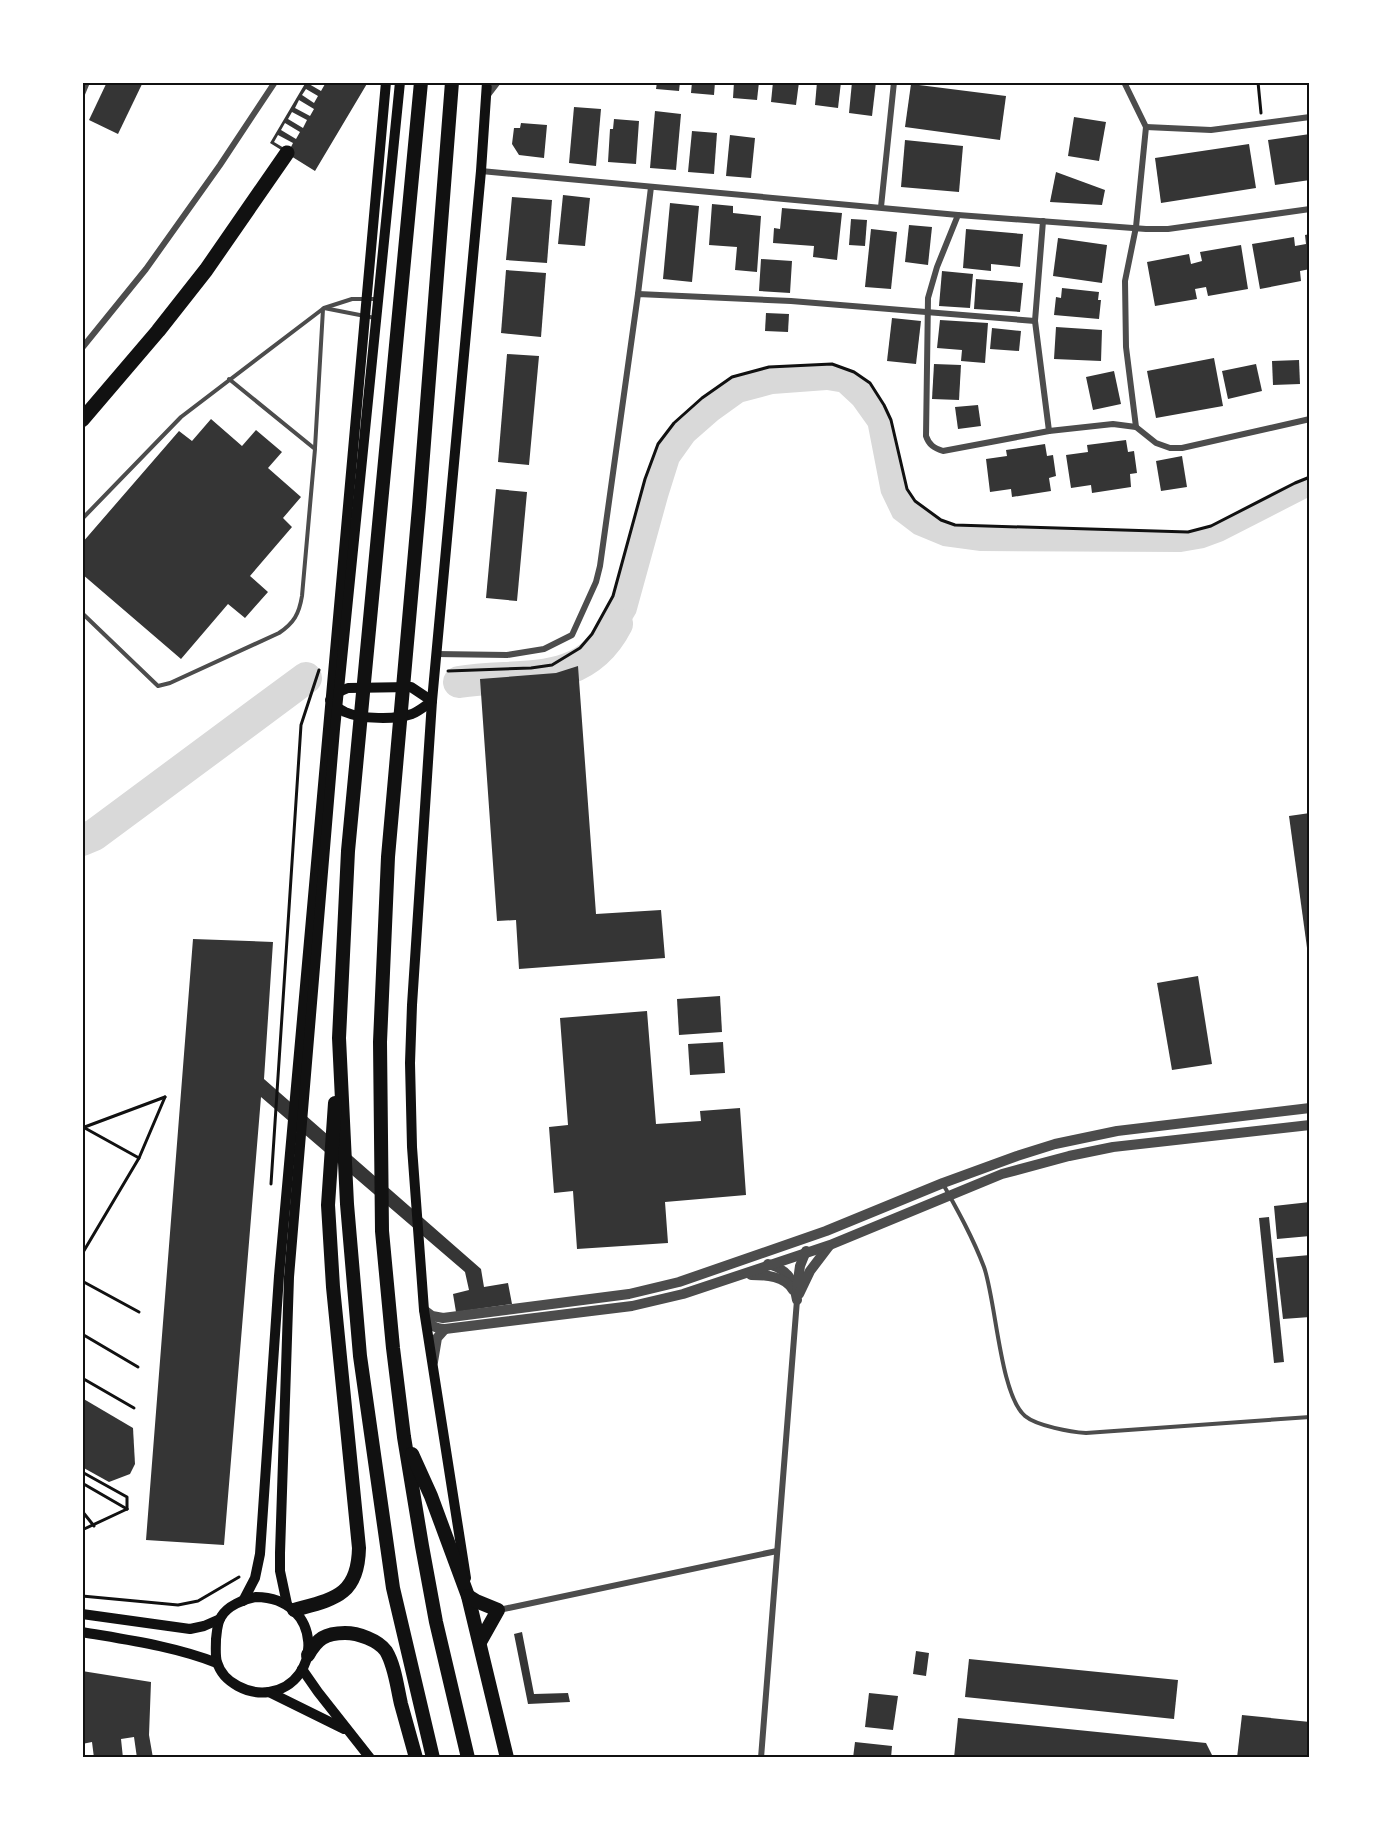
<svg xmlns="http://www.w3.org/2000/svg" width="1392" height="1840" viewBox="0 0 1392 1840" font-family="Montserrat,sans-serif">
<rect width="100%" height="100%" fill="#fff"/>
<path fill="#d9d9d9" d="M832 364 854 372 870 383 891 420 907 489 915 501 941 520 955 525 1188 532 1212 526 1309 477V497L1223 541 1204 548 1181 552 980 551 943 546 914 534 893 518 881 493 868 426 853 405 839 392 827 390 773 394 743 402 718 420 694 441 679 462 668 497 636 613 615 648 610 636C601 647 592 658 579 665 552 680 491 679 459 682L460 671 531 668 552 665 580 648 592 634 613 596 645 479 658 444 674 423 702 398 732 377 769 367Z"/>
<g fill="none" stroke-linecap="round" stroke-linejoin="round">
<g stroke="#d9d9d9" stroke-width="32">
<path d="M459 682C520 672 583 690 617 624"/>
<path d="M82 840 94 835 306 678"/>
</g>
</g>
<g fill="#353535" fill-rule="evenodd">
<path d="M107 82H143L118 134 89 120Z"/>
<path d="M306 82H310L309 84 321 91 325 84 322 82H368L315 171 270 143ZM306 89 318 96 314 103 302 95ZM299 100 314 109 310 116 295 108ZM292 112 307 120 303 128 288 119ZM285 123 300 132 296 139 281 130ZM278 135 293 143 289 151 274 142Z"/>
<path d="M657 82H680L679 91 656 89Z"/>
<path d="M692 82H715L714 95 691 93Z"/>
<path d="M734 82H759L757 100 733 98Z"/>
<path d="M773 82H799L796 105 771 102Z"/>
<path d="M817 82H841L838 108 815 105Z"/>
<path d="M852 82H876L872 116 849 113Z"/>
<path d="M911 84 1006 96 1000 140 905 127Z"/>
<path d="M574 107 601 109 596 166 569 163Z"/>
<path d="M655 111 681 114 676 170 650 168Z"/>
<path d="M1074 117 1106 122 1099 161 1068 156Z"/>
<path d="M614 119 639 121 636 164 608 162 610 129H613Z"/>
<path d="M521 123 547 125 544 158 519 155 512 144 514 128H520Z"/>
<path d="M692 131 717 133 714 174 688 172Z"/>
<path d="M1310 134V180L1275 185 1268 140Z"/>
<path d="M730 135 755 138 751 178 726 176Z"/>
<path d="M905 140 963 146 959 192 901 187Z"/>
<path d="M1249 144 1256 188 1161 203 1155 158Z"/>
<path d="M1056 172 1105 190 1102 205 1050 202Z"/>
<path d="M563 195 590 198 585 246 558 244Z"/>
<path d="M512 197 552 200 547 263 506 260Z"/>
<path d="M670 203 699 206 692 282 663 279Z"/>
<path d="M712 204 733 206V213L761 216 757 272 735 270 737 247 709 245Z"/>
<path d="M782 208 842 213 837 260 813 257 814 246 773 243 774 228 780 229Z"/>
<path d="M851 219 867 220 865 246 849 245Z"/>
<path d="M909 225 932 227 928 265 905 262Z"/>
<path d="M871 229 897 232 891 289 865 287Z"/>
<path d="M966 229 1023 234 1020 267 991 264V271L963 268Z"/>
<path d="M1310 234V269L1300 271 1301 281 1260 289 1252 244 1294 237 1295 246 1306 244 1305 235Z"/>
<path d="M1058 238 1107 245 1102 283 1053 276Z"/>
<path d="M1241 245 1248 289 1208 296 1206 287 1195 289 1197 299 1155 306 1147 262 1189 254 1191 264 1202 261 1200 252Z"/>
<path d="M761 259 792 261 790 293 759 291Z"/>
<path d="M506 270 546 273 541 337 501 333Z"/>
<path d="M942 271 973 274 970 308 939 306Z"/>
<path d="M976 279 1023 283 1020 312 974 309Z"/>
<path d="M1062 288 1099 292 1098 300H1101L1099 319 1054 315 1056 297 1061 298Z"/>
<path d="M766 313 789 314 788 332 765 331Z"/>
<path d="M892 318 921 321 916 364 887 361Z"/>
<path d="M940 320 988 323 985 363 961 361 962 350 937 348Z"/>
<path d="M1056 327 1102 330 1101 361 1054 359Z"/>
<path d="M992 328 1021 331 1019 351 990 349Z"/>
<path d="M507 354 539 356 529 465 498 462Z"/>
<path d="M1214 358 1223 406 1156 418 1147 371Z"/>
<path d="M1299 360 1300 384 1273 385 1272 361Z"/>
<path d="M934 364 961 365 959 400 932 399Z"/>
<path d="M1256 364 1262 391 1228 399 1222 371Z"/>
<path d="M1114 371 1121 404 1093 410 1086 377Z"/>
<path d="M978 405 981 426 958 429 955 407Z"/>
<path d="M211 419 242 446 256 430 282 452 268 468 301 497 283 518 292 527 250 576 268 592 245 618 228 604 181 659 82 574V543L179 431 192 441Z"/>
<path d="M1126 440 1128 452 1134 451 1137 473 1130 474 1131 487 1092 493 1091 485 1071 488 1066 455 1088 452 1087 445Z"/>
<path d="M1045 444 1047 456 1053 455 1056 476 1049 478 1051 491 1012 497 1011 489 990 492 986 459 1007 456 1006 450Z"/>
<path d="M1182 456 1187 487 1161 491 1156 461Z"/>
<path d="M496 489 527 492 517 601 486 598Z"/>
<path d="M578 666 596 914 661 910 665 958 519 969 516 920 497 921 480 679 556 673Z"/>
<path d="M1310 813V954L1308 955 1289 816Z"/>
<path d="M193 939 273 942 264 1079 481 1269 484 1287 508 1283 512 1304 456 1312 453 1294 469 1290 465 1272 261 1097 224 1545 146 1540Z"/>
<path d="M1198 976 1212 1064 1172 1070 1157 983Z"/>
<path d="M720 996 722 1032 679 1035 677 999Z"/>
<path d="M647 1011 656 1124 701 1121 700 1111 740 1108 746 1195 665 1202 668 1243 577 1249 573 1191 554 1193 549 1127 568 1125 560 1018Z"/>
<path d="M723 1042 725 1073 690 1075 688 1044Z"/>
<path d="M1310 1202V1236L1277 1239 1274 1206Z"/>
<path d="M1269 1217 1284 1362 1274 1363 1259 1218Z"/>
<path d="M1310 1255V1317L1283 1319 1276 1258Z"/>
<path d="M82 1398 133 1428 135 1464 130 1474 109 1482 82 1467Z"/>
<path d="M522 1632 534 1694 568 1693 570 1702 528 1704 514 1634Z"/>
<path d="M916 1651 929 1653 926 1676 913 1674Z"/>
<path d="M969 1659 1178 1680 1174 1719 965 1697Z"/>
<path d="M82 1671 151 1682 149 1735 153 1758H137L134 1737 121 1739 123 1758H94L92 1742 82 1744Z"/>
<path d="M869 1693 898 1696 893 1730 865 1727Z"/>
<path d="M1242 1715 1310 1722 1308 1758H1237Z"/>
<path d="M958 1718 1206 1743 1212 1755V1758H954Z"/>
<path d="M855 1742 892 1746 891 1758H853Z"/>
</g>
<g fill="none" stroke-linecap="round" stroke-linejoin="round">
<g stroke="#111" stroke-width="3">
<path d="M1258 82 1261 113"/>
<path d="M448 671 531 668 552 665 580 648 592 634 613 596 645 479 658 444 674 423 702 398 732 377 769 367 832 364 854 372 870 383 884 405 891 420 907 489 915 501 941 520 955 525 1188 532 1211 526 1295 483 1310 477"/>
<path d="M83 1127 139 1158"/>
<path d="M82 1128 165 1097"/>
<path d="M271 1184 301 725 319 670"/>
<path d="M82 1254 139 1158 165 1097"/>
<path d="M82 1281 139 1312"/>
<path d="M82 1334 138 1367"/>
<path d="M82 1378 134 1408"/>
<path d="M82 1472 127 1497V1509"/>
<path d="M82 1483 127 1509"/>
<path d="M82 1511 94 1526"/>
<path d="M82 1530 127 1509"/>
<path d="M82 1596 178 1605 198 1601 239 1577"/>
</g>
<g stroke="#4c4c4c" stroke-width="4">
<path d="M324 308 375 318"/>
<path d="M315 448 323 309"/>
<path d="M82 519 181 417 324 308 352 299H377"/>
<path d="M82 613 158 686 170 683 279 633C294 623 299 614 302 596L315 449 229 379"/>
<path d="M943 1184C958 1211 973 1238 984 1267 996 1301 1000 1395 1025 1416 1037 1426 1071 1432 1086 1433L1310 1417"/>
</g>
<g stroke="#4c4c4c" stroke-width="6">
<path d="M1124 82 1146 127"/>
<path d="M82 94 87 82"/>
<path d="M488 95 498 82"/>
<path d="M1146 127 1211 130 1310 117"/>
<path d="M481 171 958 215 1146 229H1168L1310 209"/>
<path d="M881 207 894 82"/>
<path d="M958 215 937 267 928 298 926 436C929 445 934 448 943 451L1049 431 1113 424 1136 427 1156 443 1170 448H1182L1310 419"/>
<path d="M1043 221 1035 321 1049 431"/>
<path d="M638 294 651 187"/>
<path d="M82 348 146 269 220 165 275 82"/>
<path d="M1136 427 1126 347 1125 281 1136 227 1146 127"/>
<path d="M436 654 507 655 544 649 572 635 596 582 600 566 638 294 791 301 1035 321"/>
<path d="M499 1610 777 1551"/>
<path d="M761 1758 797 1300"/>
</g>
<g stroke="#4c4c4c" stroke-width="10">
<path d="M768 1264C788 1269 794 1281 797 1300"/>
<path d="M751 1275C766 1275 785 1276 793 1290"/>
<path d="M797 1288 800 1266 806 1251"/>
<path d="M799 1294 810 1271 829 1246"/>
<path d="M424 1310 432 1316 443 1318 629 1294 679 1282 826 1231 943 1183 1017 1156 1055 1144 1117 1131 1310 1108"/>
<path d="M425 1313C428 1324 434 1329 445 1329L632 1306 683 1294 830 1245 1002 1174 1069 1156 1113 1147 1310 1125"/>
<path d="M433 1362 437 1338 445 1329"/>
</g>
<g stroke="#111" stroke-width="10">
<path d="M411 687 432 701C425 706 419 711 412 714 395 720 361 719 345 712 339 709 334 705 330 700L341 691 348 688Z"/>
<path d="M466 1578 424 1310 412 1147 410 1063 412 1005 432 701 481 171 487 82"/>
<path d="M256 1597C324 1598 323 1684 269 1692 249 1695 223 1683 217 1662 215 1656 216 1646 216 1639 217 1632 217 1623 221 1617 227 1606 244 1599 256 1597Z"/>
<path d="M243 1601 255 1578 260 1554 279 1276 386 82"/>
<path d="M287 1604 280 1571V1553L289 1277 335 729 400 82"/>
<path d="M82 1614 190 1629 204 1626 220 1619"/>
<path d="M82 1632C128 1640 173 1646 217 1663"/>
<path d="M302 1669 318 1692 370 1758"/>
<path d="M269 1692 344 1729"/>
</g>
<g stroke="#111" stroke-width="14">
<path d="M421 82 348 851 339 1038 347 1204 360 1356 393 1588 433 1758"/>
<path d="M452 82 419 507 388 857 380 1042 382 1231 393 1348 404 1437 422 1546 436 1622 468 1758"/>
<path d="M412 1454 431 1496 468 1596 507 1758"/>
<path d="M468 1596 476 1601 498 1610 480 1642"/>
<path d="M294 1610C334 1599 358 1596 359 1548L333 1287 328 1205 335 1103"/>
<path d="M308 1655C317 1639 325 1633 345 1633 358 1633 378 1640 386 1651 395 1666 397 1687 401 1704 406 1722 411 1740 416 1758"/>
</g>
<path stroke="#111" stroke-width="15" d="M82 420 158 331 206 270 287 153"/>
</g>
<rect width="1392" height="1840" fill="none" stroke="#ffffff" stroke-width="168"/>
<rect x="84" y="84" width="1224" height="1672" fill="none" stroke="#111" stroke-width="2"/>
</svg>
